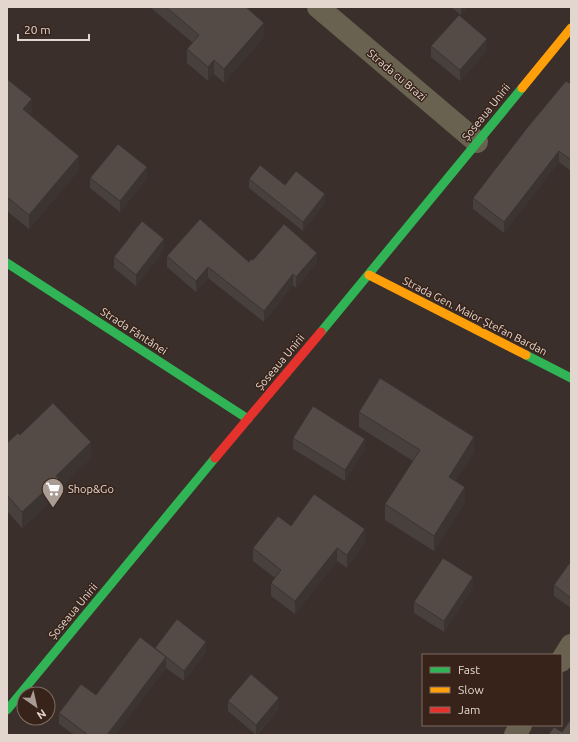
<svg xmlns="http://www.w3.org/2000/svg" width="578" height="742" viewBox="0 0 578 742" font-family="Ubuntu,sans-serif">
<rect width="100%" height="100%" fill="#3a2f2a"/>
<g fill="none" stroke-linecap="round" stroke-linejoin="round">
<g stroke="#6a6250" stroke-width="22">
<path d="M318 7 477 142"/>
<path d="M561 661 571 645"/>
<path d="M515 735 521 725"/>
</g>
<g stroke="#30b455" stroke-width="9">
<path d="M7 263 248 419"/>
<path d="M321 332 522 88"/>
<path d="M526 355 571 378"/>
<path d="M7 710 215 458"/>
</g>
<g stroke="#ff9f0a" stroke-width="9">
<path d="M522 88 571 28"/>
<path d="M369 275 526 355"/>
</g>
<path stroke="#e5322d" stroke-width="9" d="M215 458 321 332"/>
</g>
<g fill="#48403c">
<path d="M150 7H246L264 37 224 83 214 74 208 81 187 63V49L193 43Z"/>
<path d="M451 7H468L461 15Z"/>
<path d="M431 46 487 50 460 81 431 57Z"/>
<path d="M7 79 32 113 30 115 79 170 29 229 7 211Z"/>
<path d="M571 84V171L559 162 504 233 473 209V198Z"/>
<path d="M90 178H147L120 212 90 188Z"/>
<path d="M249 179 285 185 325 203 303 231 249 188Z"/>
<path d="M164 250 136 286 114 268V257Z"/>
<path d="M167 256 249 262 253 260 317 263 296 288 293 285 264 322 208 278 196 292 167 267Z"/>
<path d="M359 412 474 452 455 481 465 502 434 551 385 520V504L413 461 359 427Z"/>
<path d="M20 435 91 458 59 489V494L22 528 7 511V443Z"/>
<path d="M293 438 365 449 345 481 293 449Z"/>
<path d="M291 526 365 542 347 568 337 561 295 614 271 596V583L275 578 253 561V548Z"/>
<path d="M571 561V608L554 596V585Z"/>
<path d="M473 588 444 632 414 613V602Z"/>
<path d="M155 648 206 652 184 681 166 668 115 735H74L59 724V713L96 695Z"/>
<path d="M228 701 279 709 257 735H256L228 711Z"/>
</g>
<g fill="#3b3431">
<path d="M461 7H468L461 15Z"/>
<path d="M264 23V37L224 83V69Z"/>
<path d="M487 39V50L460 81V70Z"/>
<path d="M214 60V74L208 81V67Z"/>
<path d="M32 99V113L23 123V109Z"/>
<path d="M559 151V162L504 233V222Z"/>
<path d="M79 156V170L29 229V215Z"/>
<path d="M147 167V178L120 212V201Z"/>
<path d="M325 194V203L303 231V222Z"/>
<path d="M164 239V250L136 286V275Z"/>
<path d="M317 253V263L296 288V277Z"/>
<path d="M208 267V278L196 292V281Z"/>
<path d="M293 274V285L264 322V311Z"/>
<path d="M474 437V452L449 492V477Z"/>
<path d="M365 439V449L345 481V470Z"/>
<path d="M91 442V458L59 489V494L22 528V512L56 476Z"/>
<path d="M465 487V502L434 551V536Z"/>
<path d="M365 529V542L347 568V555Z"/>
<path d="M337 548V561L295 614V601Z"/>
<path d="M473 577V588L444 632V621Z"/>
<path d="M206 642V652L184 681V671Z"/>
<path d="M166 657V668L115 735H107Z"/>
<path d="M279 698V709L256 735V725Z"/>
</g>
<g fill="#544a46" stroke="#3b3431">
<path d="M166 7H246L264 23 224 69 214 60 208 67 187 49 199 35Z"/>
<path d="M459 15 487 39 460 70 431 46Z"/>
<path d="M7 79 32 99 23 109 79 156 29 215 7 197Z"/>
<path d="M566 81 571 84V160L559 151 504 222 473 198 527 128Z"/>
<path d="M118 144 147 167 120 201 90 178Z"/>
<path d="M260 165 285 185 296 171 325 194 303 222 249 179Z"/>
<path d="M200 219 249 262 251 259 253 260 284 224 317 253 296 277 293 274 264 311 208 267 196 281 167 256Z"/>
<path d="M142 221 164 239 136 275 114 257Z"/>
<path d="M380 378 474 437 449 477 465 487 434 536 385 504 420 450 359 412Z"/>
<path d="M53 403 91 442 56 476 59 478 22 512 7 495V443L18 433 20 435Z"/>
<path d="M313 406 365 439 345 470 293 438Z"/>
<path d="M314 494 365 529 347 555 337 548 295 601 271 583 281 570 253 548 278 516 291 526Z"/>
<path d="M443 558 473 577 444 621 414 602Z"/>
<path d="M571 561V598L554 585Z"/>
<path d="M177 619 206 642 184 671 155 648Z"/>
<path d="M140 637 166 657 107 735H88L59 713 81 684 96 695Z"/>
<path d="M251 674 279 698 256 725 228 701Z"/>
<path d="M571 719V735H548L554 727 562 732Z"/>
</g>
<defs>
<g id="supermarket-pin" transform="scale(1.15)"><path d="M0 17L-7.5 6A9.5 9.5 0 1 1 7.5 6Z" fill="#a89c95" stroke="#372319"/><path d="M-6-5.5h2.5l.6 2H6L4.5 2H-2.5L-4.4-4H-6ZM-1.5 3.2a1.3 1.3 0 1 0 .1 0ZM3 3.2a1.3 1.3 0 1 0 .1 0Z" fill="#fff"/></g>
</defs>
<g fill-rule="evenodd">
<use href="#supermarket-pin" x="53" y="489"/>
</g>
<g text-anchor="middle" stroke-width="3" stroke-linejoin="round" paint-order="stroke">
<g font-size="11" fill="#e3d6cf" stroke="#372319">
<text transform="translate(397 75) rotate(40)" y="4">Strada cu Brazi</text>
<text transform="translate(486 112) rotate(-51)" y="4">Șoseaua Unirii</text>
<text transform="translate(475 316) rotate(27)" y="4">Strada Gen. Maior Ștefan Bardan</text>
<text transform="translate(134 331) rotate(33)" y="4">Strada Fântânei</text>
<text transform="translate(280 362) rotate(-50)" y="4">Șoseaua Unirii</text>
<text transform="translate(73 611) rotate(-50)" y="4">Șoseaua Unirii</text>
</g>
<g font-size="11" fill="#e3d6cf" stroke="#372319" text-anchor="start">
<text x="68" y="493">Shop&amp;Go</text>
</g>
</g>
<rect width="578" height="742" fill="none" stroke="#e3d6cf" stroke-width="16"/>
<rect x="422" y="654" width="140" height="72" fill="#372319" stroke="#7c6b62"/>
<rect x="430" y="667" width="20" height="6" fill="#30b455" stroke="#7c6b62"/>
<text x="458" y="674" font-size="12" fill="#e3d6cf">Fast</text>
<rect x="430" y="687" width="20" height="6" fill="#ff9f0a" stroke="#7c6b62"/>
<text x="458" y="694" font-size="12" fill="#e3d6cf">Slow</text>
<rect x="430" y="707" width="20" height="6" fill="#e5322d" stroke="#7c6b62"/>
<text x="458" y="714" font-size="12" fill="#e3d6cf">Jam</text>
<g transform="translate(36 706) rotate(146)"><circle r="19" fill="#372319" stroke="#7c6b62"/>
<path d="M0-3L7 15L0 10L-7 15Z" fill="#a89c95"/>
<text y="-6" font-size="11" font-weight="bold" text-anchor="middle" fill="#e3d6cf">N</text>
</g>
<path d="M18 34v6h71v-6" fill="none" stroke="#e3d6cf" stroke-width="2"/>
<text x="24" y="34" font-size="12" fill="#e3d6cf" stroke="#372319" stroke-width="3" paint-order="stroke">20 m</text>
</svg>
